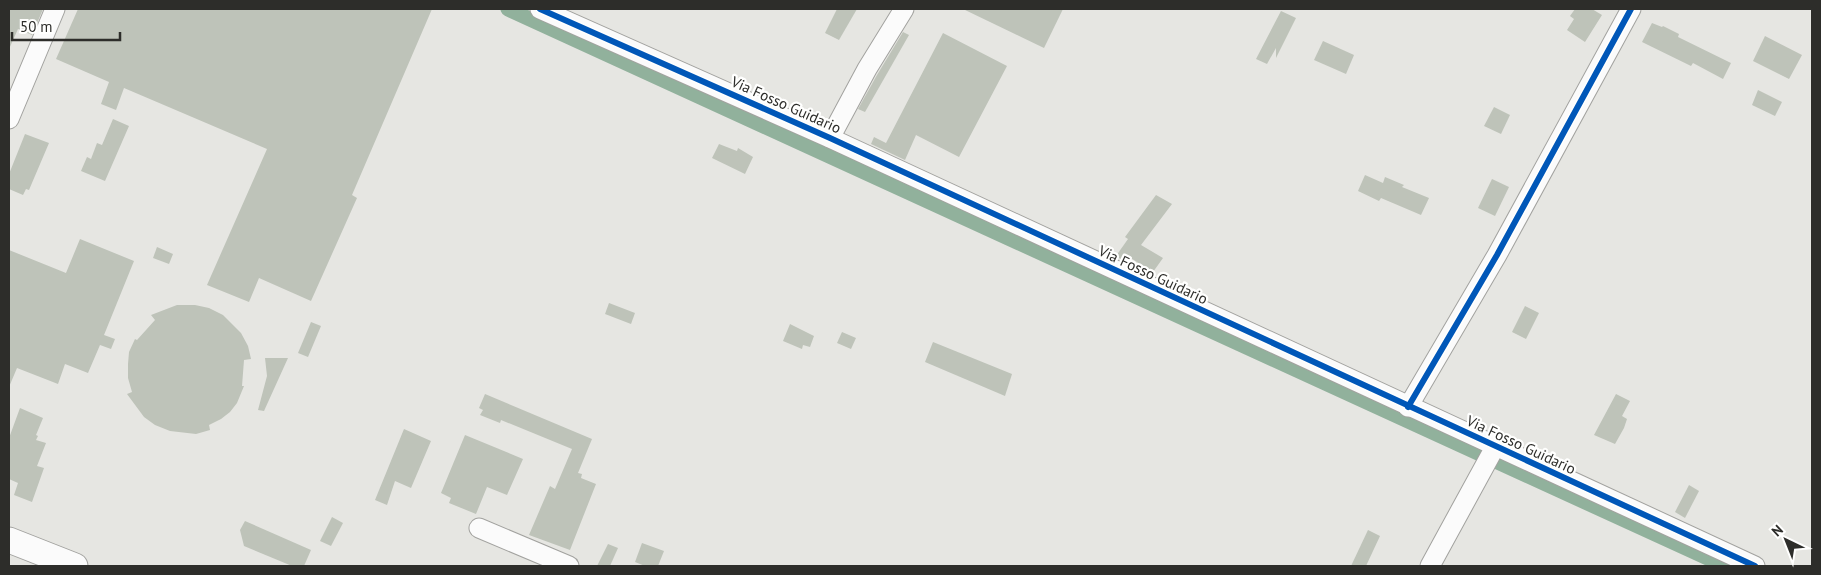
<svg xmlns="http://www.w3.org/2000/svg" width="1821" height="575" viewBox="0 0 1821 575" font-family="'PT Sans',sans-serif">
<rect width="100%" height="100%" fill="#e6e6e2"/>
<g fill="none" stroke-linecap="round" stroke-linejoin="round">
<path stroke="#91b19c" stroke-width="15" d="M508 9 1725 566"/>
</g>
<g fill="#bec3b9">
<path d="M9 9H43L32 35 18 29 9 49Z"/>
<path d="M78 9H432L352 195 357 198 311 301 259 278 249 302 207 285 267 149 124 88 116 110 101 104 109 82 56 59Z"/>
<path d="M837 9H857L839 40 825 33Z"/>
<path d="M963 9H1063L1044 48Z"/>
<path d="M1575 9H1592L1602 15 1585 42 1567 30 1574 19 1570 16Z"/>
<path d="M1281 11 1296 18 1276 58V48L1267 64 1256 59Z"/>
<path d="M1652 23 1662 27 1663 26 1679 34 1678 37 1731 63 1723 79 1693 63 1691 66 1642 42Z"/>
<path d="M903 32 909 35 865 112 858 109 877 75Z"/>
<path d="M943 33 1007 66 959 157 916 135 905 160 871 144 874 137 886 143Z"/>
<path d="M1765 36 1802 55 1789 79 1753 61Z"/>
<path d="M1323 41 1354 55 1346 74 1314 60Z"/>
<path d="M1758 90 1782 102 1775 116 1752 105Z"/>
<path d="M1494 107 1510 115 1501 134 1484 126Z"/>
<path d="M113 119 129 126 105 181 81 171 87 157 91 159 97 143 102 145Z"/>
<path d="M25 134 49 143 29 190 26 189 23 195 9 189V174Z"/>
<path d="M719 144 737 151 738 148 753 157 745 174 712 158Z"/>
<path d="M1365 175 1383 183 1385 177 1404 185 1402 187 1429 198 1421 215 1381 198 1379 201 1358 191Z"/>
<path d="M1492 179 1509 187 1495 216 1478 208Z"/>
<path d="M1156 195 1172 204 1141 245 1163 258 1153 272 1129 257 1125 262 1116 256 1128 239 1125 237Z"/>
<path d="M80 239 134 261 104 335 115 339 111 349 100 345 88 373 65 364 58 384 17 368 9 387V250L66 273Z"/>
<path d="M157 247 173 254 169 264 153 258Z"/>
<path d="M609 303 635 313 631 324 605 314Z"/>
<path d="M177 305H195L209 308 223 315 241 333 248 346 251 359 244 360 242 386H244L237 403 230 412 221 419 209 425 210 430 196 434 170 431 155 425 144 417 127 394 132 392 128 378V364L129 352 135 339 137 340 155 320 151 315Z"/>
<path d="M1525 306 1539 313 1526 339 1512 332Z"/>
<path d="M311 322 321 326 308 357 298 353Z"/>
<path d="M790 324 814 336 810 347 803 345 802 349 783 341Z"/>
<path d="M842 332 856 338 851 349 837 343Z"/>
<path d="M933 342 1012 374 1005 396 925 362Z"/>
<path d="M265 358H288L264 411 258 410 267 376Z"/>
<path d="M485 394 592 439 578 473 582 474 581 478 596 484 570 550 529 535 550 486 555 489 572 449 501 420 500 423 480 415 483 410 479 408Z"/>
<path d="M1616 394 1630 401 1622 416 1627 419 1624 428 1615 444 1594 435Z"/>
<path d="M20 408 43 418 36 435 38 436 36 440 46 443 37 466 44 468 32 502 14 495 18 483 9 479V438Z"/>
<path d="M404 429 431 441 411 488 395 481 387 505 375 500Z"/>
<path d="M465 435 523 459 507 495 487 487 476 514 449 503 451 498 441 493Z"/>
<path d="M1689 485 1699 491 1685 518 1675 512Z"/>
<path d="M332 517 343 523 331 546 320 541Z"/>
<path d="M245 521 311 550 304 566H292L244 546 240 530Z"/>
<path d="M1368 530 1380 536 1366 566H1351Z"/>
<path d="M642 543 664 551 658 566H645L635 562Z"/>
<path d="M608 544 618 548 610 566H597Z"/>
</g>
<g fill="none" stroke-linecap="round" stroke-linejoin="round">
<g stroke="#a2a29f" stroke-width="21">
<g id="minor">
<path d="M540 9 830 138 1755 566"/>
<path d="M9 119 55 9"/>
<path d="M830 138 867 69 904 9"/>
<path d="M1408 407 1497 255 1631 9"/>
<path d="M479 528 569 566"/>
<path d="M1430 566 1495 447"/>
</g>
</g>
<g stroke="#a2a29f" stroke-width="27">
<path id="major" d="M9 540 75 566"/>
</g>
<use href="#minor" stroke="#fbfbfb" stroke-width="19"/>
<use href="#major" stroke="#fbfbfb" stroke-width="25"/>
<g stroke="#fffffe" stroke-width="9">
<g id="cycleway">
<path d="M540 9 830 138 1755 566"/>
<path d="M1408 407 1497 255 1631 9"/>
</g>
</g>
<use href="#cycleway" stroke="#0057b8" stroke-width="6"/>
</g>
<g text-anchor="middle" stroke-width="4.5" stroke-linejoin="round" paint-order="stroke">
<g font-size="15" fill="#2d2d2a" stroke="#fffffe">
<text transform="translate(786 105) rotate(24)" y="5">Via Fosso Guidario</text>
<text transform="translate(1153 275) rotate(25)" y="5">Via Fosso Guidario</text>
<text transform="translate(1521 445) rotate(25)" y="5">Via Fosso Guidario</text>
</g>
</g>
<rect width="1821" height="575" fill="none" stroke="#2d2d2a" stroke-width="20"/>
<g transform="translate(1786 540) rotate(317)" stroke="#fffffe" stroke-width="4" paint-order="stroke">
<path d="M0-4L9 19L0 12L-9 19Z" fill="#2d2d2a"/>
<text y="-8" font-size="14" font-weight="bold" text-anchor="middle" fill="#2d2d2a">N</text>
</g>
<path d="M12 32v8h108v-8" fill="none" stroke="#2d2d2a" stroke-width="2.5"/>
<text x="20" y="32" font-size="15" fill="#2d2d2a" stroke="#fffffe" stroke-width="4" paint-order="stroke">50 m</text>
</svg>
